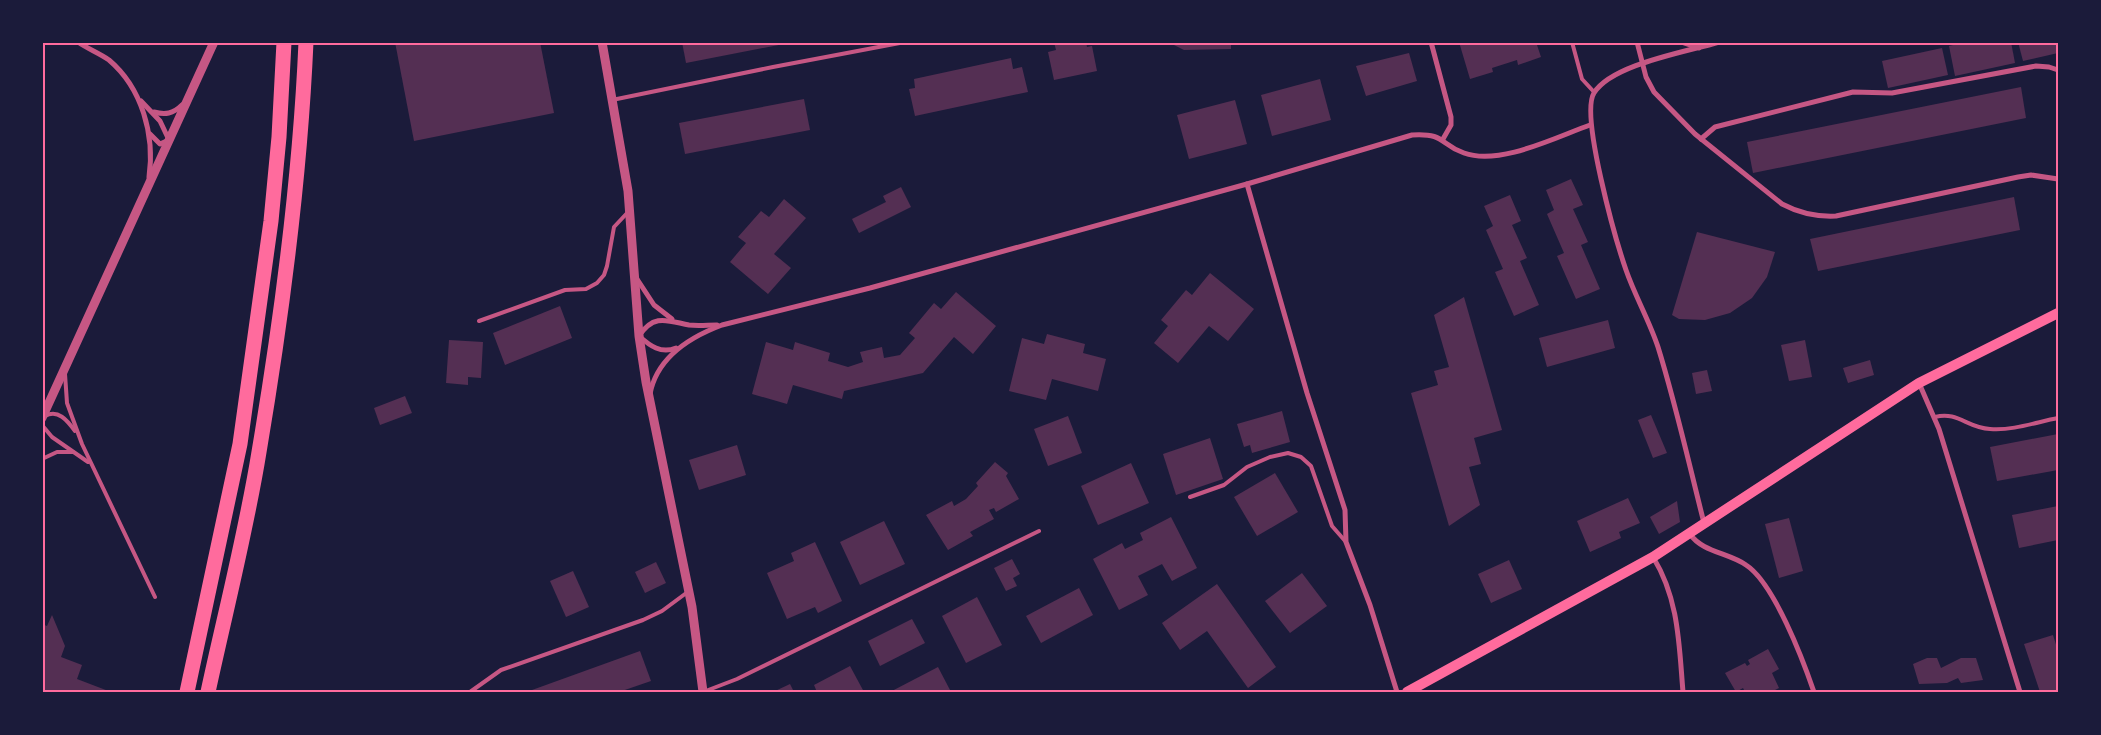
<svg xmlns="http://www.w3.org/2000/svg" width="2101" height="735" viewBox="0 0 2101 735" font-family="Literata,serif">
<rect width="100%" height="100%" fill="#1b1b3a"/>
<g fill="#542f53">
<path d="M395 42H540L554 113 414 141Z"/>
<path d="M682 42H788L789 43 686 63Z"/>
<path d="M1054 42H1086L1087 47 1092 46 1097 71 1054 80 1048 52 1056 50Z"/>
<path d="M1168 42H1231V49L1184 50Z"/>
<path d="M1459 42H1536L1541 57 1518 65 1517 60 1492 68 1493 72 1470 79Z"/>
<path d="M1965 42H2011L2015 63 1955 76 1949 46Z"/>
<path d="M2018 42H2058V53L2023 61Z"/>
<path d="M1942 48 1948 75 1888 88 1882 61Z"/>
<path d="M1409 53 1417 81 1366 96 1356 66Z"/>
<path d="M1011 58 1013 69 1022 67 1028 92 915 116 909 89 915 88 914 79Z"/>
<path d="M1320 79 1331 120 1272 136 1261 95Z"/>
<path d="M2021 87 2026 118 1753 173 1747 142Z"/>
<path d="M804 99 810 130 685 154 679 123Z"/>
<path d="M1235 100 1247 144 1189 159 1177 115Z"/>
<path d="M1571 179 1583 205 1573 209 1588 242 1581 245 1600 289 1576 299 1557 256 1564 253 1547 214 1554 210 1546 190Z"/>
<path d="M901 187 911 207 859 233 852 219 886 202 883 196Z"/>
<path d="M1510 195 1521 221 1512 225 1527 258 1520 261 1539 305 1514 316 1495 272 1503 269 1486 230 1493 226 1484 206Z"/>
<path d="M2014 197 2020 230 1818 271 1810 239Z"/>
<path d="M784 199 806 218 774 254 791 268 768 294 730 262 746 243 738 237 761 211 769 217Z"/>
<path d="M1697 232 1775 252 1767 277 1752 298 1730 313 1705 320 1679 319 1672 315Z"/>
<path d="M1210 273 1254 309 1228 341 1209 326 1178 363 1154 343 1168 326 1161 320 1186 290 1192 295Z"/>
<path d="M956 292 996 326 973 354 954 337 923 373 844 391 842 399 793 385 787 404 752 394 766 342 793 350 795 342 830 353 828 361 848 367 863 362 860 352 882 347 884 358 900 355 915 338 909 333 934 303 941 309Z"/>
<path d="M1464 297 1502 430 1474 438 1481 464 1469 467 1480 505 1449 526 1411 393 1438 385 1434 371 1449 367 1434 315Z"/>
<path d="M560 306 572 338 505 365 493 333Z"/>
<path d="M1608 320 1615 348 1547 367 1539 338Z"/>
<path d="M1047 334 1085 344 1083 353 1106 359 1098 391 1052 379 1046 400 1009 391 1022 338 1044 344Z"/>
<path d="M449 340 483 342 481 378 468 377V385L446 383Z"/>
<path d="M1805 340 1812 377 1789 381 1781 345Z"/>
<path d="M1870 360 1874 375 1848 383 1843 368Z"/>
<path d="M1707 370 1712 391 1696 394 1692 373Z"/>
<path d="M405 396 412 413 380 425 374 408Z"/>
<path d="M1282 411 1290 442 1252 453 1250 445 1244 447 1237 424Z"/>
<path d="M1651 415 1667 453 1653 458 1638 420Z"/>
<path d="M1068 416 1082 453 1048 466 1034 429Z"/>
<path d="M2058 434V470L1997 481 1990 447Z"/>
<path d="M1210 438 1223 479 1176 495 1163 454Z"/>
<path d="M737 445 746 475 699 490 689 460Z"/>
<path d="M995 462 1008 473 1006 476 1019 499 996 512 994 508 989 510 994 519 970 532 973 536 948 550 926 515 952 501 954 506 966 499 978 486 976 483Z"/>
<path d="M1131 463 1149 503 1098 525 1081 486Z"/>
<path d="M1275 473 1298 512 1257 536 1234 497Z"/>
<path d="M1628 498 1640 523 1619 532 1621 538 1590 552 1577 521Z"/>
<path d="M1677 501 1680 522 1659 534 1650 517Z"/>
<path d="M2058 506V540L2019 548 2012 515Z"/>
<path d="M1171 517 1197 568 1172 581 1162 564 1138 576 1148 595 1119 610 1093 559 1122 543 1125 549 1143 540 1140 533Z"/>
<path d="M1789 518 1803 571 1779 578 1765 524Z"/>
<path d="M884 521 905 564 860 585 840 542Z"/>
<path d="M815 542 842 601 818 613 815 607 787 619 767 573 794 561 791 553Z"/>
<path d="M1012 559 1020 574 1013 578 1017 586 1006 591 994 568Z"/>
<path d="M1509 560 1522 589 1491 603 1478 574Z"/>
<path d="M656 562 666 583 645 593 635 572Z"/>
<path d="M573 571 589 607 566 617 550 581Z"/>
<path d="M1302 573 1327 606 1290 633 1265 601Z"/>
<path d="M1217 584 1276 667 1248 688 1207 631 1180 650 1162 623Z"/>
<path d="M1079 588 1093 615 1041 643 1026 616Z"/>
<path d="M977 597 1002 645 966 663 942 616Z"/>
<path d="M52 615 65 646 61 657 82 665 77 679 111 692H42V624L47 626Z"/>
<path d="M912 619 925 643 880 666 868 641Z"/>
<path d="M2053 635 2058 651V692H2040L2024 644Z"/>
<path d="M1768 649 1779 669 1772 673 1779 688 1771 692H1745L1743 688 1736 692 1725 673 1745 663 1747 666 1750 664 1748 660Z"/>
<path d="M640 651 651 681 619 692H533L532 690Z"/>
<path d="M1927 658H1937L1941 668 1961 658H1976L1983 680 1961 683 1958 678 1947 683 1919 684 1913 664Z"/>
<path d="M850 666 864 692H817L814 685Z"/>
<path d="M938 667 950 690 946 692H890Z"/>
<path d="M790 684 794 692H773Z"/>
</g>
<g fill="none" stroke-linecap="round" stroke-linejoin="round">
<g stroke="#c65784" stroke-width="4">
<path d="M1572 42 1582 79 1594 92"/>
<path d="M612 100 773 67 905 42"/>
<path d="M479 321 565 290 586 289 597 283 604 275 607 266 614 227 629 211"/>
<path d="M65 374 67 403 82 444 155 597"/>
<path d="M45 416C58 409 67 420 75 431"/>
<path d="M1935 417C1958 411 1967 428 1990 429 2012 431 2037 422 2058 418"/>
<path d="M42 425 52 437 88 462"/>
<path d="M42 459 57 452H73"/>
<path d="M1190 497 1224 485 1247 467 1270 457 1288 453 1301 457 1311 466 1332 526 1346 542"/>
<path d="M470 692 501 670 643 620 662 611 689 591"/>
<path d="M703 692 737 679 1039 531"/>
</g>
<g stroke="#c65784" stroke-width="5">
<path d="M78 42C88 49 99 53 109 60 142 88 155 135 149 177"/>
<path d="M1431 42 1451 117V125L1443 139"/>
<path d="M1637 42 1646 77 1654 92 1695 134 1782 204C1799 213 1816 217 1836 216L2018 177 2031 175 2058 179"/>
<path d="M1681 42 1699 48"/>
<path d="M141 101 160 121 169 140 160 144 150 134"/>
<path d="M154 112C165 115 173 114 182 105"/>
<path d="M1701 139 1715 127 1853 92 1892 93 2036 66 2049 67 2058 70"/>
<path d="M1247 184 1307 393 1345 510 1346 542 1370 605 1397 692"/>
<path d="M637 279 654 305 672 319"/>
<path d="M676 348C661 354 650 346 639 336 654 313 668 321 689 325 698 326 708 325 717 325"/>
<path d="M1919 383 1939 429 2020 692"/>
<path d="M650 394C657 357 690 337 722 325L870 288 1247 184 1412 135C1446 133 1439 144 1464 153 1500 166 1556 137 1590 125"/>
<path d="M1704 523C1689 464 1676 405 1658 347 1649 320 1635 296 1626 270 1616 241 1580 115 1594 93 1612 64 1687 52 1719 42"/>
<path d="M1690 534C1702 552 1729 553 1746 565 1774 583 1803 660 1814 692"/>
<path d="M1653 557C1679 599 1679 645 1683 692"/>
</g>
<g stroke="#c65784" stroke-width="9">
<path d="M602 42 628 191 639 336 646 382 692 607 703 692"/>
<path d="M42 418 214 42"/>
</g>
<path stroke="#ff6b9d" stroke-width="10" d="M1407 692 1653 557 1919 383 2058 313"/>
<g stroke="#ff6b9d" stroke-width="15">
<path d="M187 692 240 444 271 221 279 137 284 42"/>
<path d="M208 692C225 613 246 533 259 452 282 316 300 180 306 42"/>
</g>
</g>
<rect width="2101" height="735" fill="none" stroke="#1b1b3a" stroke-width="88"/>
<rect x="44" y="44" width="2013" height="647" fill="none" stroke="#ff6b9d" stroke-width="2"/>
</svg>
